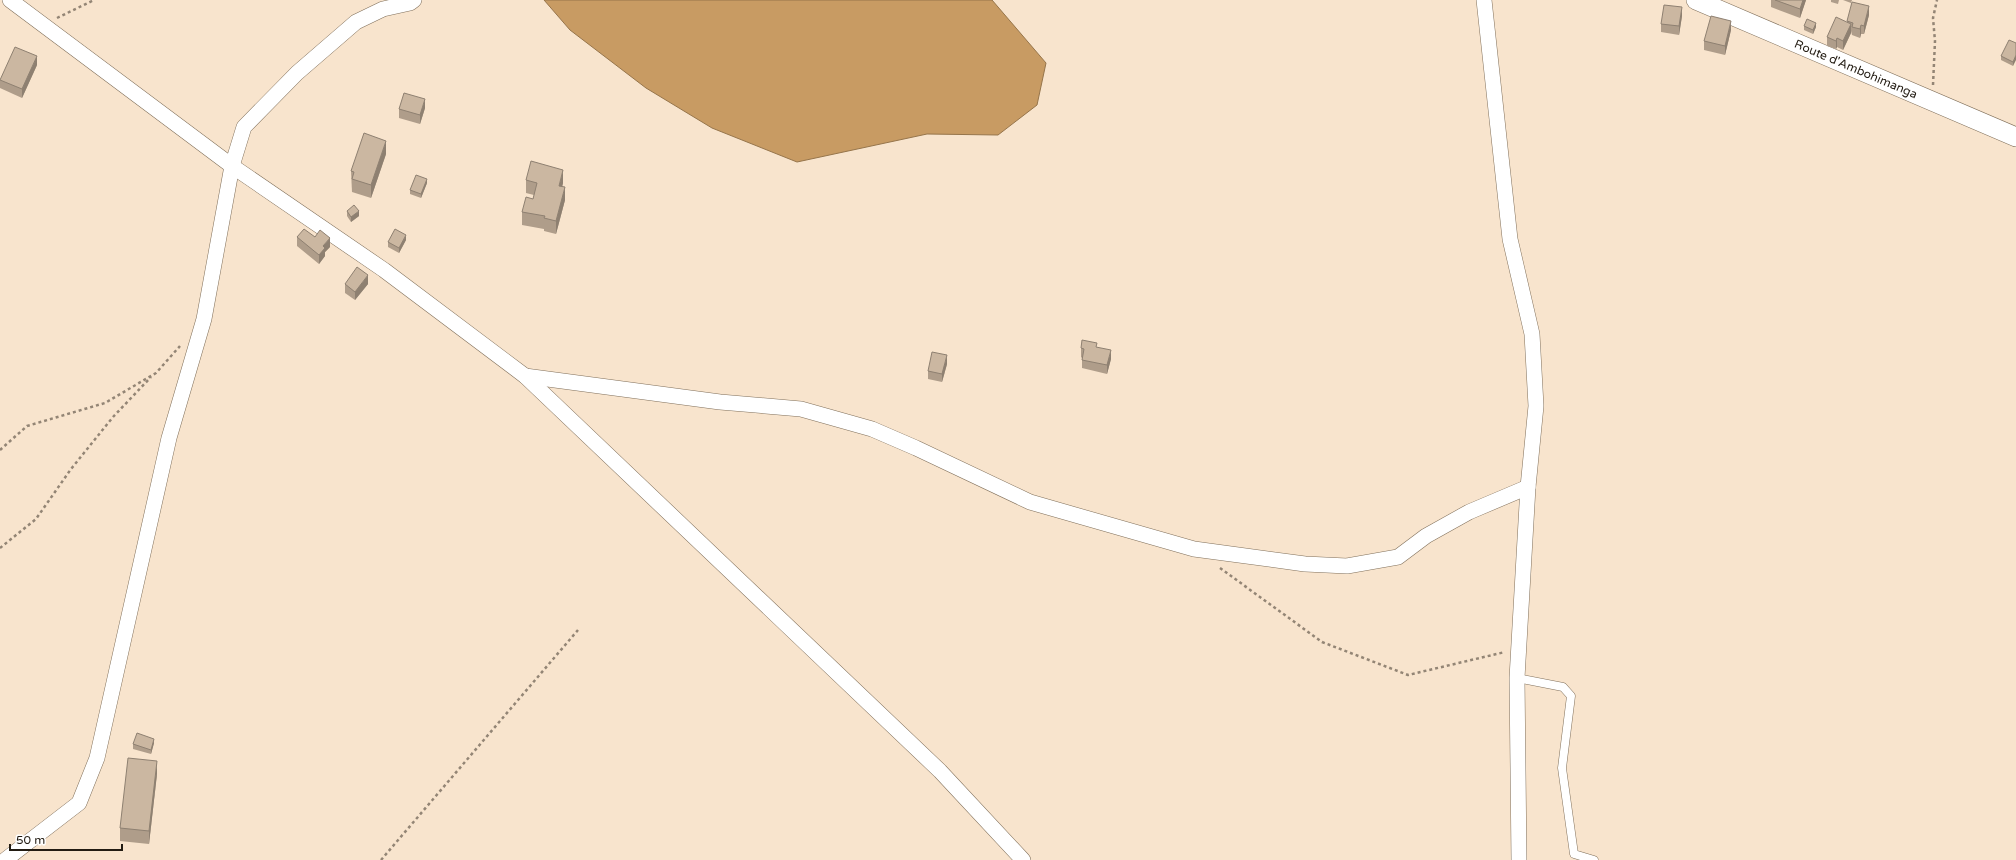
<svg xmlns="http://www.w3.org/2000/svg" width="2016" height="860" viewBox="0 0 2016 860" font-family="'Varela Round',sans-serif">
<rect width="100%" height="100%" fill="#f8e4cd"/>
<path fill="#c89b63" stroke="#96754b" d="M544 0H992L1046 63 1037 105 998 135 927 134 797 162 712 128 646 88 570 30Z"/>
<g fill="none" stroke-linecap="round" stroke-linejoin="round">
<g stroke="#81705b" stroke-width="9">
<path id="service" d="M1517 678 1563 687 1571 696 1562 768 1574 854 1594 860"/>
</g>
<g stroke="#81705b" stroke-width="16">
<g id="minor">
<path d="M10 0 232 166 384 270 525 376 940 771 1023 860"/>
<path d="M1484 0 1510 239 1532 334 1536 406 1528 487 1517 678 1519 860"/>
<path d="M525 376 720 402 801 409 872 429 916 448 1030 502 1194 549 1305 564 1347 566 1398 557 1426 536 1469 512 1528 487"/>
<path d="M5 860 79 803 97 758 169 438 204 319 232 166 244 127 297 73 356 22 383 9 410 3 414 0"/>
</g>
</g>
<g stroke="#81705b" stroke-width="20">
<path id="tertiary" d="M1696 0 2016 137"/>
</g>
<g stroke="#938575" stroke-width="2.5" stroke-dasharray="3 3" stroke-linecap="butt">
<path d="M57 18 94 0"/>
<path d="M1933 85 1935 41 1933 18 1937 0"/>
<path d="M0 450 27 426 105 403 156 373 180 346"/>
<path d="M0 548 36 519 71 469 113 417 151 377"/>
<path d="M1220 568 1322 642 1408 675 1505 652"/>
<path d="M381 860 578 630"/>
</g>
<use href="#service" stroke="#fff" stroke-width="8"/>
<use href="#minor" stroke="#fff" stroke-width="15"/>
<use href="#tertiary" stroke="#fff" stroke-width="19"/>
</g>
<g fill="#af9d8a">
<path d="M1771 0H1806L1800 18 1771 7Z"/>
<path d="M1831 0H1839L1838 4 1831 2Z"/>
<path d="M1843 0H1852L1851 3Z"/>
<path d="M1869 15 1864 34H1861L1860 38 1852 35 1851 31V33L1843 50 1837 47 1836 49 1827 46V37L1847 22V21Z"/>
<path d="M1682 16 1679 35 1661 32V24Z"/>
<path d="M1804 26 1816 27 1813 34 1804 30Z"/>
<path d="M1731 30 1725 55 1704 50V41Z"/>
<path d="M2016 43 2013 66 2001 60V56Z"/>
<path d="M37 65 22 98 0 88V80Z"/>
<path d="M425 108 420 124 399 118V109Z"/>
<path d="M386 154 371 198 352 192 351 171Z"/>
<path d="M526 180 563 183 562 187 565 200 556 234 544 231V229L522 225V212L533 199 534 195 526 193Z"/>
<path d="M427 183 421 198 410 194V190Z"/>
<path d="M347 211 359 216 351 222 347 216Z"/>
<path d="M297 237H315L330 247 325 252V256L319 264 297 246Z"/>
<path d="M406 240 399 253 388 247V242Z"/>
<path d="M345 284H368L355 300 345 293Z"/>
<path d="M1097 347 1111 359 1107 374 1082 368V358L1081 357V348Z"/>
<path d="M947 364 942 382 928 379V371Z"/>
<path d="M154 743 151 754 133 749V744Z"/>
<path d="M157 774 149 844 120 841V828Z"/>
</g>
<g fill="#8e8071">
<path d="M1803 0H1806L1800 18V9Z"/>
<path d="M1869 6V15L1864 34V26Z"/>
<path d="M1682 7V16L1679 35V26Z"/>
<path d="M1731 21V30L1725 55V46Z"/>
<path d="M1816 23V27L1813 34V30Z"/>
<path d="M1851 24V33L1843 50V41Z"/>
<path d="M1861 25V34L1860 38V29Z"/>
<path d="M1837 38V47L1836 49V41Z"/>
<path d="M2016 55V60L2013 66V62Z"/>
<path d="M37 56V65L22 98V89Z"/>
<path d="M425 99V108L420 124V115Z"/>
<path d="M386 141V154L371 198V185Z"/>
<path d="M563 170V183L559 199V186Z"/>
<path d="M427 179V183L421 198V194Z"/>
<path d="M565 187V200L556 234V221Z"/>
<path d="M359 211V216L351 222V217Z"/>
<path d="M406 235V240L399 253V248Z"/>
<path d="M330 238V247L325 252V256L319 264V255L323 246Z"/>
<path d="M368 275V284L355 300V292Z"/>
<path d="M1111 350V359L1107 374V365Z"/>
<path d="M947 355V364L942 382V374Z"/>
<path d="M154 739V743L151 754V750Z"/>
<path d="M157 761V774L149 844V831Z"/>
</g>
<g fill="#cbb7a1" stroke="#8e8071">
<path d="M1775 0H1803L1800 9Z"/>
<path d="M1852 2 1869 6 1864 26 1861 25 1860 29 1852 27 1853 23 1847 21Z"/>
<path d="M1664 5 1682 7 1679 26 1661 24Z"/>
<path d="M1711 16 1731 21 1725 46 1704 41Z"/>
<path d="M1836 17 1851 24 1843 41 1837 38 1836 41 1827 37Z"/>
<path d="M1807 19 1816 23 1813 30 1804 26Z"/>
<path d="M2009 40 2016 43V55L2013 62 2001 56Z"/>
<path d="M15 47 37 56 22 89 0 80Z"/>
<path d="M404 93 425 99 420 115 399 109Z"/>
<path d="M364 133 386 141 371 185 352 179 354 172 351 171Z"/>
<path d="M531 161 563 170 559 186 565 187 556 221 544 218 545 216 522 212 526 197 533 199 537 183 526 180Z"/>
<path d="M416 175 427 179 421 194 410 190Z"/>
<path d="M354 205 359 211 351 217 347 211Z"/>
<path d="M304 229 315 237 320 230 330 238 323 246 325 248 319 255 297 237Z"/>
<path d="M395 229 406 235 399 248 388 242Z"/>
<path d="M357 267 368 275 355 292 345 284Z"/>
<path d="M1082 340 1097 343 1096 347 1111 350 1107 365 1082 360 1084 349 1081 348Z"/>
<path d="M932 352 947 355 942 374 928 371Z"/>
<path d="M137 733 154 739 151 750 133 744Z"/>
<path d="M128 758 157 761 149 831 120 828Z"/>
</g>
<g text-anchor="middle" stroke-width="3" stroke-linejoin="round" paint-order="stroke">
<g font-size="12" fill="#221b12" stroke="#fff">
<text transform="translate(1856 69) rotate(23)" y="4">Route d'Ambohimanga</text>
</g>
</g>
<path d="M10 844v6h112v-6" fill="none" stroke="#221b12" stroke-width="2"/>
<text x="16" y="844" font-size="12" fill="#221b12" stroke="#ffffff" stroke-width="3" paint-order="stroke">50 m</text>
</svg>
